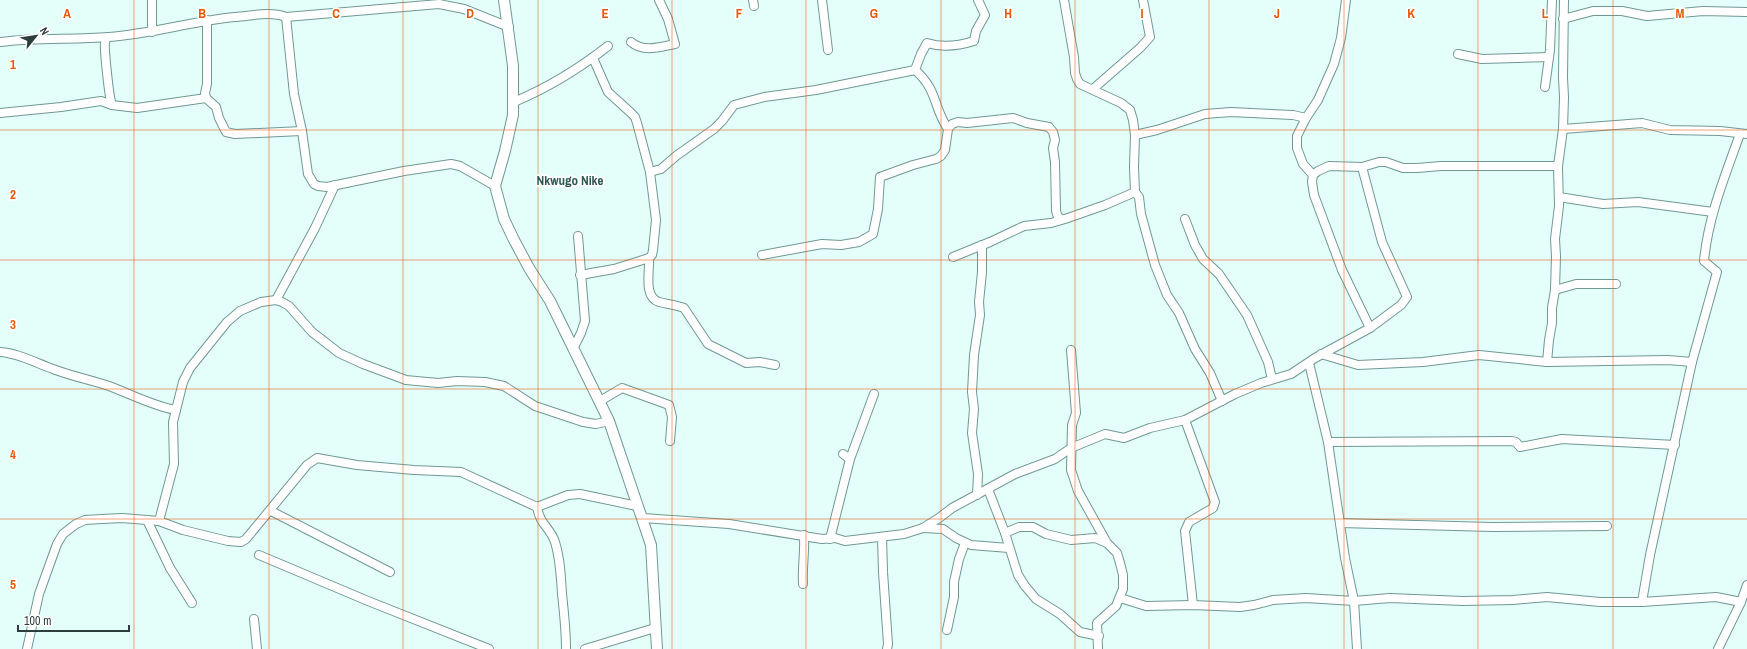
<svg xmlns="http://www.w3.org/2000/svg" width="1747" height="649" viewBox="0 0 1747 649" font-family="'Archivo Narrow',sans-serif">
<rect width="100%" height="100%" fill="#e4fefa"/>
<g fill="none" stroke-linecap="round" stroke-linejoin="round">
<g stroke="#709994" stroke-width="10">
<g id="minor">
<path d="M152 0V32"/>
<path d="M753 0 754 6"/>
<path d="M822 0 828 50"/>
<path d="M1064 0 1074 57 1075 73 1077 79 1080 84 1121 103 1130 110 1133 120 1135 135 1134 167 1135 192 1139 197 1141 214 1155 265 1167 295 1179 313 1195 349 1210 373 1222 401"/>
<path d="M286 17 294 94 302 131 308 174 314 184 318 186 327 187 404 171 451 164 460 166 495 186"/>
<path d="M1563 19 1593 11H1622L1647 16 1703 11 1747 12"/>
<path d="M207 20V84L205 93 206 98 216 107 219 118 226 132 235 134 302 131"/>
<path d="M109 37C106 39 106 39 105 42 104 48 109 98 112 105L137 108 206 98"/>
<path d="M0 42C36 37 73 40 109 37 152 34 192 21 235 17 251 16 270 11 286 17L439 4 464 9 509 27"/>
<path d="M631 42C644 53 660 47 675 44L668 19 659 0"/>
<path d="M1458 54 1482 59 1549 57"/>
<path d="M915 70C938 90 933 107 948 129"/>
<path d="M1545 87 1550 50 1552 0"/>
<path d="M1093 89 1140 48 1150 37 1143 0"/>
<path d="M514 102C547 88 580 68 608 46"/>
<path d="M0 113 61 107 101 101 112 105"/>
<path d="M1563 129 1642 123 1670 130 1720 131 1747 134"/>
<path d="M1135 135 1157 130 1205 114 1231 112 1293 115 1306 118"/>
<path d="M650 172 661 169 676 156 714 129 722 121 734 105 764 97 816 90 915 70 921 54 927 43C943 48 958 46 974 41L976 31 985 15 978 0"/>
<path d="M1313 175 1303 164 1297 148V136L1306 118 1318 100 1334 64 1341 38 1346 0"/>
<path d="M1559 197 1603 204 1638 202 1713 212"/>
<path d="M1185 219 1195 245 1203 259 1219 274 1247 315 1268 362 1272 379"/>
<path d="M762 255 822 244 841 245 859 242 873 234 878 209 880 177 913 165 936 159 941 156 945 150 948 129 952 124 958 122 967 123 1013 118 1027 123 1049 127 1053 132 1055 140 1053 148 1055 162 1056 211 1058 217 1062 219"/>
<path d="M953 257 990 242 1024 226 1051 223 1065 219 1105 205 1135 192"/>
<path d="M649 258C650 271 643 297 659 302 667 304 676 305 684 308L708 344 746 363 760 362 775 365"/>
<path d="M580 275 614 269 649 258 652 255 653 250 656 220 650 172 637 123 635 117 630 112 608 92 593 58"/>
<path d="M1555 290 1576 284H1616"/>
<path d="M276 300 315 228 335 185"/>
<path d="M1370 328 1342 270 1314 195 1312 182 1313 175 1318 171 1329 166 1362 167 1379 162H1386L1403 168H1417L1441 166H1558"/>
<path d="M574 347 581 333 585 321 578 236"/>
<path d="M1071 350 1076 413 1072 425 1071 470 1078 491 1107 543"/>
<path d="M0 352C18 353 36 363 53 369 71 376 91 380 109 386 131 394 153 406 176 410"/>
<path d="M1321 354 1358 365 1423 362 1479 355 1547 362 1668 360 1692 362"/>
<path d="M1547 362 1549 340 1552 323V308L1555 290 1556 256 1555 239 1559 206 1558 166 1563 129 1564 97 1563 78 1564 0"/>
<path d="M1309 363 1328 442 1345 558 1354 601 1357 649"/>
<path d="M600 401 622 388 669 405 672 417 670 441"/>
<path d="M1185 420 1215 502 1213 508 1189 522 1185 531 1193 605"/>
<path d="M1328 442 1512 441 1516 442 1520 447 1562 439 1675 445"/>
<path d="M850 459 874 394"/>
<path d="M988 489 1005 533 1018 575 1025 586 1036 599 1060 614 1080 632 1099 636"/>
<path d="M977 495 978 474 972 433 974 409 972 392 974 355 980 315 979 302 982 272V245"/>
<path d="M537 507C540 525 550 527 555 542 560 558 561 576 562 594 564 612 566 630 566 649"/>
<path d="M271 511 390 572"/>
<path d="M643 518 729 524 822 539 835 538 845 541 904 534 923 528 939 518 952 508 1015 474 1055 459 1071 448 1105 434 1124 438 1150 428 1185 420 1235 394 1261 383 1291 374 1315 358 1370 328 1401 305 1407 297 1382 242 1362 167"/>
<path d="M147 520 170 568 192 603"/>
<path d="M159 521 174 464 173 422 183 382 190 368 227 322 240 311 261 302 276 300 282 302 289 306 312 332 339 353 363 364 406 380 438 383 457 381 485 382 504 386 535 406 583 422 596 424 609 421"/>
<path d="M1340 523 1493 527 1607 526"/>
<path d="M923 528 943 529 956 538 971 545 1009 548"/>
<path d="M1005 533 1019 527H1033L1046 534 1071 540 1095 538 1107 543 1117 553 1120 563 1123 575V589L1116 606 1097 623 1098 649"/>
<path d="M882 537 883 572 888 644 887 649"/>
<path d="M830 539 850 459 843 454"/>
<path d="M259 555 368 601 489 649"/>
<path d="M803 584C802 567 805 552 804 535"/>
<path d="M1120 598 1146 606 1193 605 1240 607 1254 605 1273 600 1306 598 1354 601 1390 598 1463 601 1513 600 1547 597 1600 602H1642L1716 597 1741 602"/>
<path d="M1642 602 1650 555 1692 362 1717 272 1704 261C1708 217 1725 176 1740 134"/>
<path d="M254 619 257 649"/>
<path d="M947 630 954 597V582L959 559 965 543"/>
<path d="M27 649 39 594 57 544 63 534 76 524 85 520 102 519 122 518 147 520 159 521 183 530 228 541 241 542 246 539 307 465 317 458 357 465 414 470 461 472 537 507 568 495 580 494 637 506"/>
<path d="M585 649 655 628"/>
<path d="M1718 649 1741 602 1747 585"/>
</g>
</g>
<g stroke="#709994" stroke-width="12">
<path id="tertiary" d="M504 0 513 66V115L505 151 495 186 504 219 513 238 529 268 550 301 609 421 651 545 657 649"/>
</g>
<use href="#minor" stroke="#fff" stroke-width="8"/>
<use href="#tertiary" stroke="#fff" stroke-width="10"/>
</g>
<path fill="none" stroke="#e8590c" stroke-width="1" stroke-opacity="0.55" d="M134 0V649M269 0V649M403 0V649M538 0V649M672 0V649M806 0V649M941 0V649M1075 0V649M1209 0V649M1344 0V649M1478 0V649M1613 0V649M0 130H1747M0 260H1747M0 389H1747M0 519H1747"/>
<g text-anchor="middle" stroke-width="3.5" stroke-linejoin="round" paint-order="stroke">
<g font-size="13" font-weight="bold" fill="#305853" stroke="#fff">
<text x="570" y="185">Nkwugo Nike</text>
</g>
</g>
<g font-size="13" text-anchor="middle" font-weight="bold" fill="#e8590c" stroke="#fff" stroke-width="3.5" stroke-linejoin="round" paint-order="stroke">
<text x="67" y="18">A</text>
<text x="202" y="18">B</text>
<text x="336" y="18">C</text>
<text x="470" y="18">D</text>
<text x="605" y="18">E</text>
<text x="739" y="18">F</text>
<text x="874" y="18">G</text>
<text x="1008" y="18">H</text>
<text x="1142" y="18">I</text>
<text x="1277" y="18">J</text>
<text x="1411" y="18">K</text>
<text x="1545" y="18">L</text>
<text x="1680" y="18">M</text>
<text x="13" y="69">1</text>
<text x="13" y="199">2</text>
<text x="13" y="329">3</text>
<text x="13" y="459">4</text>
<text x="13" y="589">5</text>
</g>
<g transform="translate(36 36) rotate(60)" stroke="#ffffff" stroke-width="3" paint-order="stroke">
<path d="M0-3L7 15L0 10L-7 15Z" fill="#2c3e3c"/>
<text y="-6" font-size="11" font-weight="bold" text-anchor="middle" fill="#2c3e3c">N</text>
</g>
<path d="M18 625v6h111v-6" fill="none" stroke="#2c3e3c" stroke-width="2"/>
<text x="24" y="625" font-size="12" fill="#2c3e3c" stroke="#ffffff" stroke-width="3" paint-order="stroke">100 m</text>
</svg>
